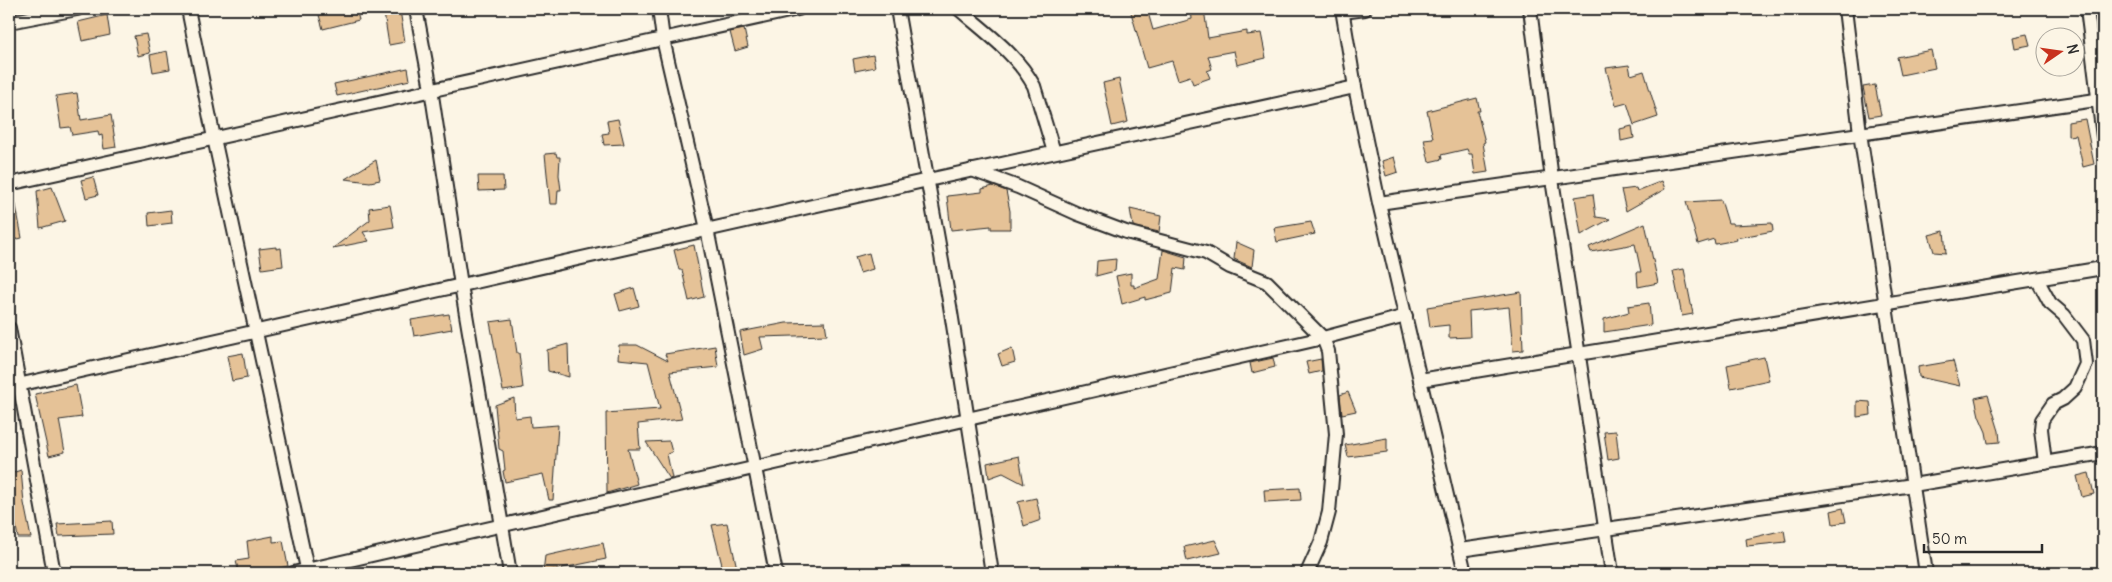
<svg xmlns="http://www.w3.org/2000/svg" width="2112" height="582" viewBox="0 0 2112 582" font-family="Delius,sans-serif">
<rect width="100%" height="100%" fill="#fcf5e5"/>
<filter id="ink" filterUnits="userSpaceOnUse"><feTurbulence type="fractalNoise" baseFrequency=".02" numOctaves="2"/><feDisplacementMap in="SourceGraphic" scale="10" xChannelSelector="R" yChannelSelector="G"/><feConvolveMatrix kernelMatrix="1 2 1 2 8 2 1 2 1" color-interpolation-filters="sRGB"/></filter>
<g filter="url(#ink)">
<g fill="#e5c297" stroke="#2b2b2b">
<path d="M347 9H356L359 20 323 29 319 15Z"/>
<path d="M1130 9H1147L1153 30 1192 19 1191 9H1204L1208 38 1247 31V35L1261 33 1266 58 1237 65 1234 51 1208 56 1212 69 1207 71 1210 78 1193 84 1190 76 1178 80 1172 61 1147 68Z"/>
<path d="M400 10 405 42 389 45 384 13Z"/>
<path d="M107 15 110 35 82 41 78 22Z"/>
<path d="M744 29 748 47 735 51 730 32Z"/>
<path d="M146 34 150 53 138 56 134 36Z"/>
<path d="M2027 34 2030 45 2015 48 2013 37Z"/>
<path d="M1931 50 1935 68 1901 75 1897 57Z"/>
<path d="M167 51 170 69 153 72 150 55Z"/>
<path d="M873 55 875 67 855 71 853 59Z"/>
<path d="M1629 65 1631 75 1644 71 1658 117 1634 125 1627 103 1616 106 1606 68Z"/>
<path d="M408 68 410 80 337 96 334 84Z"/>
<path d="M1119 79 1128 122 1112 126 1103 83Z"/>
<path d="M1875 85 1881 115 1869 117 1863 87Z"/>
<path d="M77 93 81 120 111 115 116 147 104 149 102 135 99 136 98 131 72 135 70 127 61 128 56 96Z"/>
<path d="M1477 98 1480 111H1477L1485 142 1483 143 1488 172 1475 174 1472 154H1469L1467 149 1441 155 1442 159 1429 162 1424 139 1433 138 1427 111Z"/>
<path d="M618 119 624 144 604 145 602 134 609 133 607 121Z"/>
<path d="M2085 119 2094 164 2083 167 2076 135 2068 136V122Z"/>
<path d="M1632 126 1634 138 1621 141 1620 129Z"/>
<path d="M556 153 557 157H560L559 175 561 190H558L557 204H550L545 154Z"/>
<path d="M1394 157 1398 172 1386 176 1382 161Z"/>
<path d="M376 160 380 180 370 182 345 179Z"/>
<path d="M478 176H503L504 190 479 191Z"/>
<path d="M93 177 98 195 86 198 81 180Z"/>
<path d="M1662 181 1665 189 1626 211 1621 190 1636 188 1637 191Z"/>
<path d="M993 186 1006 191 1010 211V229H991V226L951 230 947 196 982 192V189Z"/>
<path d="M52 187 65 221 40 228 37 191Z"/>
<path d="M1593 194 1596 217 1610 219 1581 235 1575 197Z"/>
<path d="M9 200H15L22 238 9 241Z"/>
<path d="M1721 200 1728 223H1732L1733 225 1772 223 1773 231 1736 238 1737 240 1715 244 1714 239 1698 244 1686 202Z"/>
<path d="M390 205 394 227 363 232 369 241 333 248 370 220 369 208Z"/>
<path d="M1130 209 1161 216 1159 232 1133 226Z"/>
<path d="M171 210 172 223 149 226 148 213Z"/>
<path d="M1311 222 1315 234 1277 242 1274 228Z"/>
<path d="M1645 223 1658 283 1638 287 1637 272H1641L1635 244 1591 252 1589 247Z"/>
<path d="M1944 231 1946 253 1934 252 1929 235Z"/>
<path d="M1236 242 1254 250 1252 267 1234 259Z"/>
<path d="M694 245 704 297 689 301 682 270H679L674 250Z"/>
<path d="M276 247V249L281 248 283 266 262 269 259 249Z"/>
<path d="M1163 250 1186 257 1185 270 1175 268 1172 293 1145 300V297L1122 304 1116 276 1131 273V285H1134V288L1159 279Z"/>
<path d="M869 253 873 269 860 273 855 257Z"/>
<path d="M1116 259 1115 271 1096 276 1097 261Z"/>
<path d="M1684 269 1693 314 1682 316 1673 271Z"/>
<path d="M634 288 639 306 620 311 615 294Z"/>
<path d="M1521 292 1523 350 1513 351 1509 307 1469 311 1470 337 1449 338V325L1430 327 1427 307Z"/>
<path d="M1649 303 1651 325 1604 332V319L1629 312 1628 306Z"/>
<path d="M449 314 452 329 414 336 411 320Z"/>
<path d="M512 319 517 353H519L523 388 503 391 490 322Z"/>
<path d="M825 322 827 335 760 337 763 349 744 355 740 332 786 323Z"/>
<path d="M568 344 569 377 548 371 547 350Z"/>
<path d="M619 345H637L668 361 665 354 715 346 718 367 670 372 682 419 638 424 640 449H628L637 484 607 493 606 413 660 409 648 362 618 359Z"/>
<path d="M1012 348 1015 362 1002 366 998 354Z"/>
<path d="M243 353 247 378 232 381 227 356Z"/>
<path d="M1764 357 1769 380 1731 388 1727 365Z"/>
<path d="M1273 358 1275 367 1252 373 1250 363Z"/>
<path d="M1321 359 1322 371 1309 374 1306 362Z"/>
<path d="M1953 361 1960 386 1919 377 1918 367Z"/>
<path d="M76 385 82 417 59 420 65 452 49 456 35 394Z"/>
<path d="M1348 392 1356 411 1342 414 1340 395Z"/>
<path d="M1988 395 1999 431 2000 442 1988 443 1986 432 1979 416 1975 398Z"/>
<path d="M514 398 515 418 530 416 531 427 558 425 553 500H549L543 474 505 482 503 471 505 470 503 451 499 449 495 405Z"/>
<path d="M1857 401 1870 402 1871 415 1857 417Z"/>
<path d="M1616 431 1619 458 1608 460 1604 432Z"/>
<path d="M1387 438V452L1348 457 1345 445Z"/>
<path d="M669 441 672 452 667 454 672 478 670 479 646 442Z"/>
<path d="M1019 456 1024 484 1003 473 989 478 987 463Z"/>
<path d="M21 470 24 503 31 538H18L9 487V474Z"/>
<path d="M2089 473 2094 494 2082 497 2077 476Z"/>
<path d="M1300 488 1301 500 1265 502 1264 490Z"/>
<path d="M1036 498 1041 520 1024 526 1018 502Z"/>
<path d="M1843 508 1846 522 1833 524 1831 511Z"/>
<path d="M112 521 113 534 59 536 57 524Z"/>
<path d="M727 523 738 573H724L712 525Z"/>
<path d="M1784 530 1786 542 1747 546 1746 539Z"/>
<path d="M273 536V542L283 541 288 566 258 573H239L236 561 249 559 247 541Z"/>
<path d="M1215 540 1221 553 1187 561 1184 547Z"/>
<path d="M603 543 606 559 543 572 545 556Z"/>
</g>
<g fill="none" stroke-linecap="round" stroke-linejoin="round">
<g stroke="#2b2b2b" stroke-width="16">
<g id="minor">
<path d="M188 9 214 138 308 573"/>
<path d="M416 9 431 89 461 285 510 573"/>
<path d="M659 9 663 39 707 229 776 573"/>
<path d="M897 9 950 306 992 573"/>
<path d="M959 9C985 32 1017 54 1034 86L1054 152"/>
<path d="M1342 9 1355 87 1379 203 1465 573"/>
<path d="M1530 9 1552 179 1612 573"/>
<path d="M1845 9 1860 133 1926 573"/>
<path d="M2087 9 2103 137"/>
<path d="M1343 12 1365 9"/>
<path d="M9 22 77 9"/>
<path d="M972 170 1018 187 1078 214 1126 232 1206 253 1230 267 1267 282 1323 338 1328 351 1336 434 1329 512 1321 542 1307 573"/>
<path d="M9 184 798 9"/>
<path d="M1379 203 2103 99"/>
<path d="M2037 279 2050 303 2064 315 2083 340 2086 364 2075 388 2063 399 2053 404 2042 420 2041 429 2045 463"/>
<path d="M9 328 54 573"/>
<path d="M1420 380 2103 268"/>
<path d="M9 387 928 180 1355 87"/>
<path d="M1460 550 1913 485 2103 453"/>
<path d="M293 573 1323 338 1406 316"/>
</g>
</g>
<use href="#minor" stroke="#fcf5e5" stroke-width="12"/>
</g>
</g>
<rect width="2112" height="582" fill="none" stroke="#fcf5e5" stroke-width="30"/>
<rect x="15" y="15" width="2082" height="552" fill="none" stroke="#2b2b2b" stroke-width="2" filter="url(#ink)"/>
<g transform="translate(2060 52) rotate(77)"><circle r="24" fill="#fcf5e5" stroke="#a8a49b"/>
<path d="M0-4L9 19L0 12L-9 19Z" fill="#c8321e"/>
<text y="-8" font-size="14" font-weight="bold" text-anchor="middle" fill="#2b2b2b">N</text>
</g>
<path d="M1924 544v8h118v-8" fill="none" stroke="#2b2b2b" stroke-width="2.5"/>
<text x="1932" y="544" font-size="15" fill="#2b2b2b" stroke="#fcf5e5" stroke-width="4" paint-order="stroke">50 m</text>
</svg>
